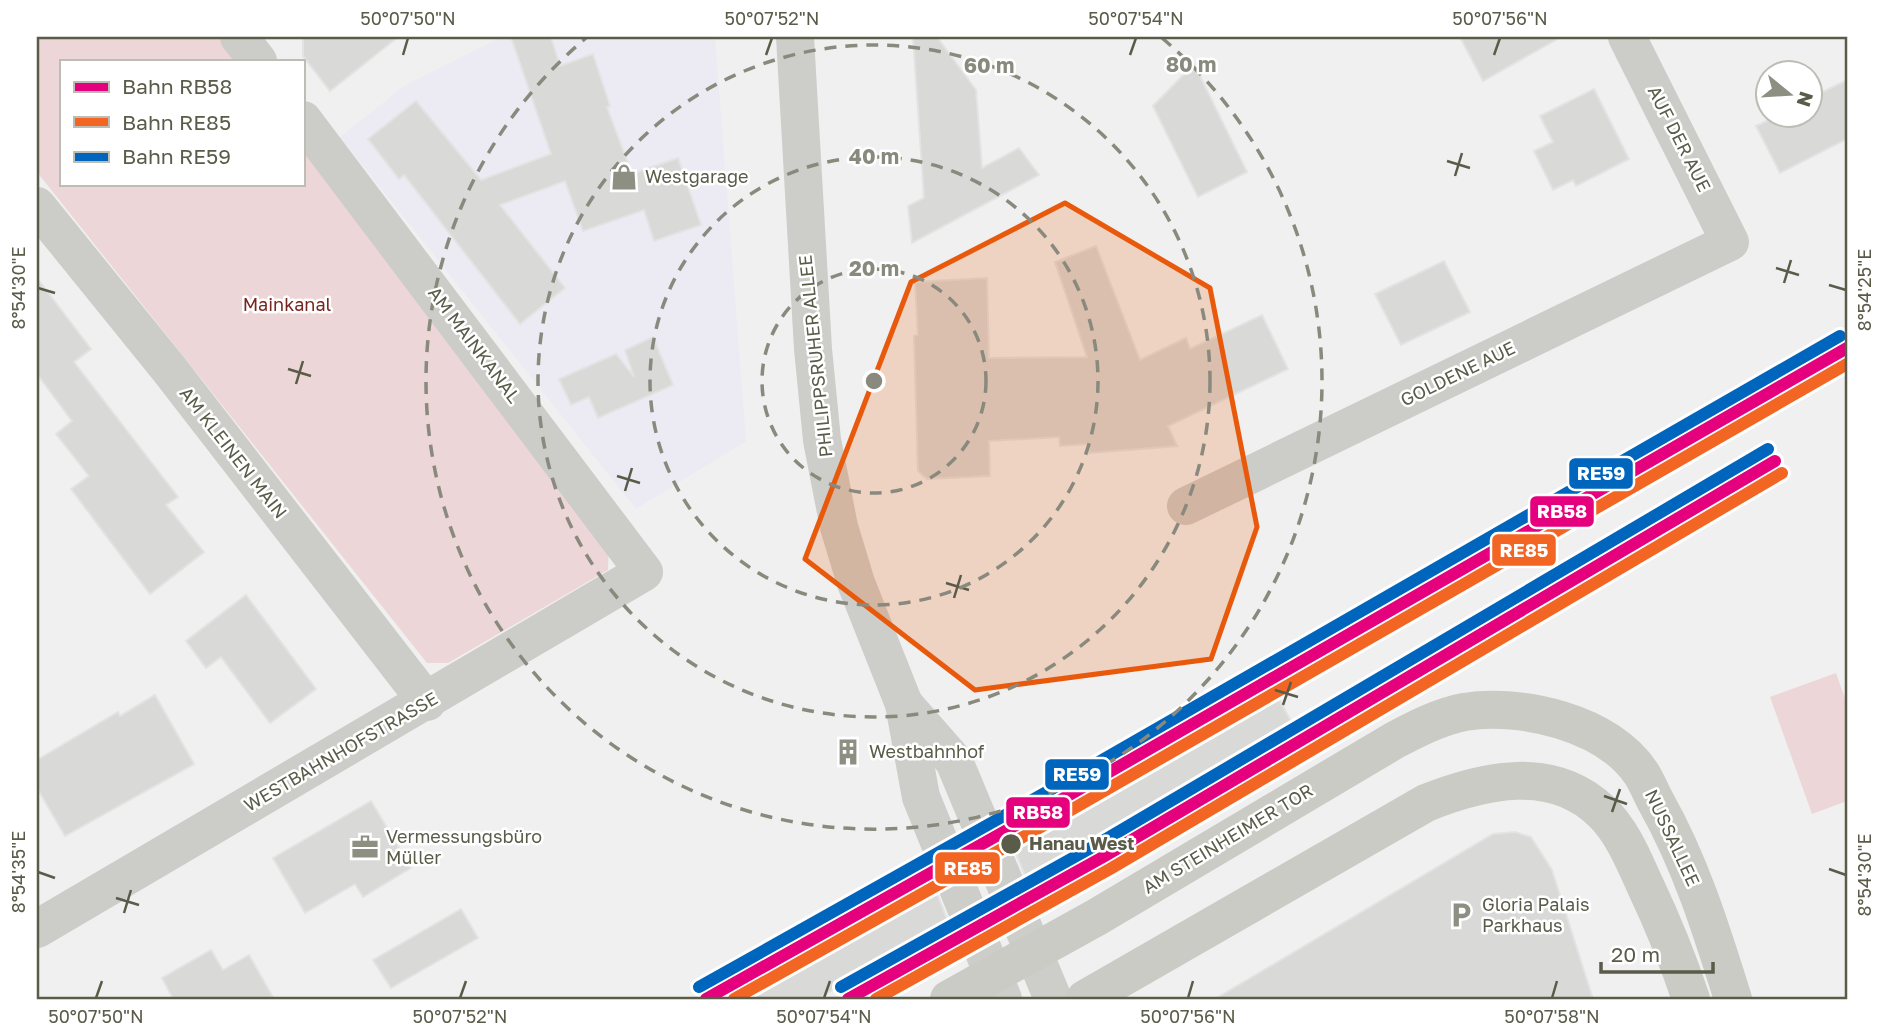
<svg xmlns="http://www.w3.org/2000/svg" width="1884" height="1036" viewBox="0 0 1884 1036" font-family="'Golos Text',sans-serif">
<rect width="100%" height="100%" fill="#f0f0f0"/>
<path fill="#eceaf3" d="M502 37H715L746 441 636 509 340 137 404 86Z"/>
<g fill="#edd6d7">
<path d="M37 37H224L242 61H61V184H303V140L609 539 608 570 448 663H427L37 172Z"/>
<path d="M1836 673 1847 704V801L1812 814 1770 697Z"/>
</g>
<g fill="#d9d9d8" stroke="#e2e3e2" stroke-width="2">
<path d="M303 37H398L330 91 303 56Z"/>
<path d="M511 37H551L560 66 593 54 610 106 607 107 632 174 678 158 701 225 654 241 644 210 583 231 565 181 500 205 565 288 520 324 404 175 399 179 368 139 416 101 481 180 551 154Z"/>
<path d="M913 37H937L976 90 982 168 1019 148 1039 175 912 243 908 206 924 198Z"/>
<path d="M1460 37H1561L1483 81Z"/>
<path d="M1194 64 1247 172 1198 197 1153 106Z"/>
<path d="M1847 80V139L1780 173 1756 126 1777 116H1810V98Z"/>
<path d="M1594 89 1629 159 1576 186 1573 180 1553 190 1534 151 1553 142 1540 116Z"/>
<path d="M1096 246 1140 360 1186 338 1190 349 1262 315 1288 369 1168 426 1177 446 1089 453V444L1060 446 1059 437 989 441 990 476 927 479 918 471 914 336 918 335 915 282 987 278 989 358 1087 357 1055 262Z"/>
<path d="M1444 261 1470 312 1401 345 1375 294Z"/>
<path d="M37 278 91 349 74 362 178 497 166 505 204 552 150 594 71 489 89 476 56 434 72 421 37 374Z"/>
<path d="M653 337 673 385 598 418 589 397 571 405 559 379 616 354 634 377 625 350Z"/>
<path d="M246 595 316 689 270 723 221 657 206 668 186 641Z"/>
<path d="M1275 692 1295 728 1027 880 1011 842Z"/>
<path d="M155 695 194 764 65 836 37 788V760L118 712 120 716Z"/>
<path d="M371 801 411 868 363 897 355 884 305 913 273 858Z"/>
<path d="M1515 832 1531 837 1552 870 1593 999H1215L1493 834Z"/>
<path d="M934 886 949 924 817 999H734Z"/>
<path d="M461 909 478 938 391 988 373 960Z"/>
<path d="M211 950 223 970 249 955 274 999H173L162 978Z"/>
</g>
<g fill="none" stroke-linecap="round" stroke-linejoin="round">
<g stroke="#ccccc8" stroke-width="38">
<path d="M239 37 258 61"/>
<path d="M37 206 169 369 427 702"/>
<path d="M1186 506 1730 242 1627 37"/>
<path d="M37 929 644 572 303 120"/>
</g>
<g stroke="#cdcec9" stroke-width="38">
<path d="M795 37 813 349 822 440 839 527 856 583 904 704 921 797 1003 999"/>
<path d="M904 704 954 761 1053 999"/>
</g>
<g stroke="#cbcbc6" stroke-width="38">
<path d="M949 999 1097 917 1395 740C1416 729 1439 717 1464 712 1521 703 1606 722 1641 773 1647 782 1651 793 1656 802 1691 864 1712 932 1733 999"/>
<path d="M1085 999 1426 803C1484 780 1552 764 1602 812 1622 831 1634 861 1645 885 1663 923 1678 960 1691 999"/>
</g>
<g stroke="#fff" stroke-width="18">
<g id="rail-1">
<path d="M706 999 1057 802 1847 348"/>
<path d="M848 999 1103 857 1775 461"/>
</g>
</g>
<g stroke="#fff" stroke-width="18">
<g id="rail-2">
<path d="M734 999 1064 814 1847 364"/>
<path d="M876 999 1110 869 1782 473"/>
</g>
</g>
<g stroke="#fff" stroke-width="18">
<g id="rail-3">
<path d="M699 987 1050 790 1840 336"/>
<path d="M841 987 1096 845 1768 449"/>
</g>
</g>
<use href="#rail-1" stroke="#e5007d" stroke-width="12"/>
<use href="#rail-2" stroke="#f26522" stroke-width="12"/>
<use href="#rail-3" stroke="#0065bd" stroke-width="12"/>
</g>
<path fill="#e8590c" fill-opacity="0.2" stroke="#e8590c" stroke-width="5" stroke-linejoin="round" d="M1065 203 1210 288 1257 527 1211 659 975 690 805 559 911 282Z"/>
<path fill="none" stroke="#5a5b49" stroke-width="2.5" d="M403 55 408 38M766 55 772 38M1130 55 1136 38M1494 55 1500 38M1447 161 1470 168M1455 176 1462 153M1776 268 1799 275M1784 283 1791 260M1829 285 1846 290M38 288 55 293M288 369 311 376M296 384 303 361M617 476 640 483M625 491 632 468M946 583 969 590M954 598 961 575M1275 690 1298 697M1283 705 1291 682M1604 796 1627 804M1612 812 1620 789M1829 869 1846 875M38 872 55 878M116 898 139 905M124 913 131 890M96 998 102 981M460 998 466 981M824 998 830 981M1188 998 1193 981M1552 998 1557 981"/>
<g fill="none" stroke="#898a7d" stroke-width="3.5" stroke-dasharray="12 9">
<circle cx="874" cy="381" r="112"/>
<circle cx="874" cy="381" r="224"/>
<circle cx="874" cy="381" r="336"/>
<path d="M1162 38A448 448 0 1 1 586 38"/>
</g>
<defs>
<g id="shop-bare" transform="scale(2.1)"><path d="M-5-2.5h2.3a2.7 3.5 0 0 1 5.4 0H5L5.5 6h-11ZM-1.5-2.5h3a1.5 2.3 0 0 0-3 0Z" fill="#8e8f83" stroke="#fff" stroke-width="2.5" paint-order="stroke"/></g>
<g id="building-bare" transform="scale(2.1)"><path d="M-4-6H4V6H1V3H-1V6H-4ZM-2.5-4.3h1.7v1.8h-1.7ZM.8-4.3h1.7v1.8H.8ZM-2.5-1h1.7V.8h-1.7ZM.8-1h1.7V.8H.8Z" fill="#8e8f83" stroke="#fff" stroke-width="2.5" paint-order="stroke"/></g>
<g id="office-bare" transform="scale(2.1)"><path d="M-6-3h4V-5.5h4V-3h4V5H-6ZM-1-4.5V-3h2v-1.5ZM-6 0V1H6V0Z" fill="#8e8f83" stroke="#fff" stroke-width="2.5" paint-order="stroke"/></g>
<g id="parking-bare" transform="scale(2.1)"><path d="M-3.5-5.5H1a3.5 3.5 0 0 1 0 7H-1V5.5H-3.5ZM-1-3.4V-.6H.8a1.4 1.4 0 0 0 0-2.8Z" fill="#8e8f83" stroke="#fff" stroke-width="2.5" paint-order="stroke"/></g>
</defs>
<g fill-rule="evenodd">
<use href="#shop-bare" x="624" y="177"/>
<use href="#building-bare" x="848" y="752"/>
<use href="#office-bare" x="365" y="847"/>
<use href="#parking-bare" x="1461" y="915"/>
</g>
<circle fill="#5a5b49" stroke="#fff" stroke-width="2.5" cx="1011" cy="844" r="11"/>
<g text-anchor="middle" stroke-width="5" stroke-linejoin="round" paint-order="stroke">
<g font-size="18" fill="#5a5b49" stroke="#fff">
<text transform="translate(1679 139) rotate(63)" y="6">AUF DER AUE</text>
<text transform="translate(474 345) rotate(53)" y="6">AM MAINKANAL</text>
<text transform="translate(816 356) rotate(-96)" y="6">PHILIPPSRUHER ALLEE</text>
<text transform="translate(1458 374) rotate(-26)" y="6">GOLDENE AUE</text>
<text transform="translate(233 453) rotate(52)" y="6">AM KLEINEN MAIN</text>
<text transform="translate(341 752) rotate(-30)" y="6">WESTBAHNHOFSTRASSE</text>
<text transform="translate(1672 838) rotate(65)" y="6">NUSSALLEE</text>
<text transform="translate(1228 839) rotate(-31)" y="6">AM STEINHEIMER TOR</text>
</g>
<g font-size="18" fill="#5a5b49" stroke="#fff" text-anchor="start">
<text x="645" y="183">Westgarage</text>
<text x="869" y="758">Westbahnhof</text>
<text x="386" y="843">Vermessungsbüro<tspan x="386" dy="21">Müller</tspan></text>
<text x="1482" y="911">Gloria Palais<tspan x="1482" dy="21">Parkhaus</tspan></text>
</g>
<g font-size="18" fill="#77251f" stroke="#fff">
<text x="287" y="311">Mainkanal</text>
</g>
<g font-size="18" font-weight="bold" fill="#5a5b49" stroke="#fff" text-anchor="start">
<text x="1029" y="850">Hanau West</text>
</g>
</g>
<circle cx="874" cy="381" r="10" fill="#898a7d" stroke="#fff" stroke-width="3.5"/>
<g font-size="21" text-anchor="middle" font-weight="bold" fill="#898a7d" stroke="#fff" stroke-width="5" stroke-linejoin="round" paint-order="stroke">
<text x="1191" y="72">80 m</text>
<text x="989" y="73">60 m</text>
<text x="874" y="164">40 m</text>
<text x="874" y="276">20 m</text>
</g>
<g stroke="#fff" stroke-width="2.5">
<rect x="1568" y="457" width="66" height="33" rx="7" fill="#0065bd"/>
<rect x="1529" y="495" width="66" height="33" rx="7" fill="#e5007d"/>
<rect x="1491" y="533" width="66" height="34" rx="7" fill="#f26522"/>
<rect x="1044" y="758" width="66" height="33" rx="7" fill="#0065bd"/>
<rect x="1005" y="796" width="66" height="33" rx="7" fill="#e5007d"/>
<rect x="934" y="851" width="67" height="34" rx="7" fill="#f26522"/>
</g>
<g font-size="19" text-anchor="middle" font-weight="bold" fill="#fff">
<text x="1601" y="480">RE59</text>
<text x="1562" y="518">RB58</text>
<text x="1524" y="557">RE85</text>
<text x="1077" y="781">RE59</text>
<text x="1038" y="819">RB58</text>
<text x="968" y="875">RE85</text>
</g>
<rect width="1884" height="1036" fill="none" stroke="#ffffff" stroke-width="77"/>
<rect x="60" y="60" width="245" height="126" fill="#ffffff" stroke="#bdbdb6" stroke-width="2"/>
<rect x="74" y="82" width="35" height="10" fill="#e5007d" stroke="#bdbdb6" stroke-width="2"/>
<text x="122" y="94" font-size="21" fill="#5a5b49">Bahn RB58</text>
<rect x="74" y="117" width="35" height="10" fill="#f26522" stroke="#bdbdb6" stroke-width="2"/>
<text x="122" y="130" font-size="21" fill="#5a5b49">Bahn RE85</text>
<rect x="74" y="152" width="35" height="10" fill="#0065bd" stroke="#bdbdb6" stroke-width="2"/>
<text x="122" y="164" font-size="21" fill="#5a5b49">Bahn RE59</text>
<g transform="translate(1789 94) rotate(108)"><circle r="33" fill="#ffffff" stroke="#bdbdb6" stroke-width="2"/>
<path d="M0-5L12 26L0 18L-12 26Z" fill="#8e8f83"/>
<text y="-10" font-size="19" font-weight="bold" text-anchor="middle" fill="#5a5b49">N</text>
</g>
<path d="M1601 962v10h112v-10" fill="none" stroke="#5a5b49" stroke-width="3.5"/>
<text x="1611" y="962" font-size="21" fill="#5a5b49" stroke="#ffffff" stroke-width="5" paint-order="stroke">20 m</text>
<rect x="38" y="38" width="1808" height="960" fill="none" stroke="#5a5b49" stroke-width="2.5"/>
<g font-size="18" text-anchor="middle" fill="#5a5b49">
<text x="408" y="25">50°07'50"N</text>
<text x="772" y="25">50°07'52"N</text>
<text x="1136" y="25">50°07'54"N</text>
<text x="1500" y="25">50°07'56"N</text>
<text transform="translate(19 288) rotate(-90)" y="6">8°54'30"E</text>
<text transform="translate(1865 290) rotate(-90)" y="6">8°54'25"E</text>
<text transform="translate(19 872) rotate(-90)" y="6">8°54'35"E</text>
<text transform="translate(1865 875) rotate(-90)" y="6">8°54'30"E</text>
<text x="96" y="1023">50°07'50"N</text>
<text x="460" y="1023">50°07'52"N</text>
<text x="824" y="1023">50°07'54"N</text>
<text x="1188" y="1023">50°07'56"N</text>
<text x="1552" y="1023">50°07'58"N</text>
</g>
</svg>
